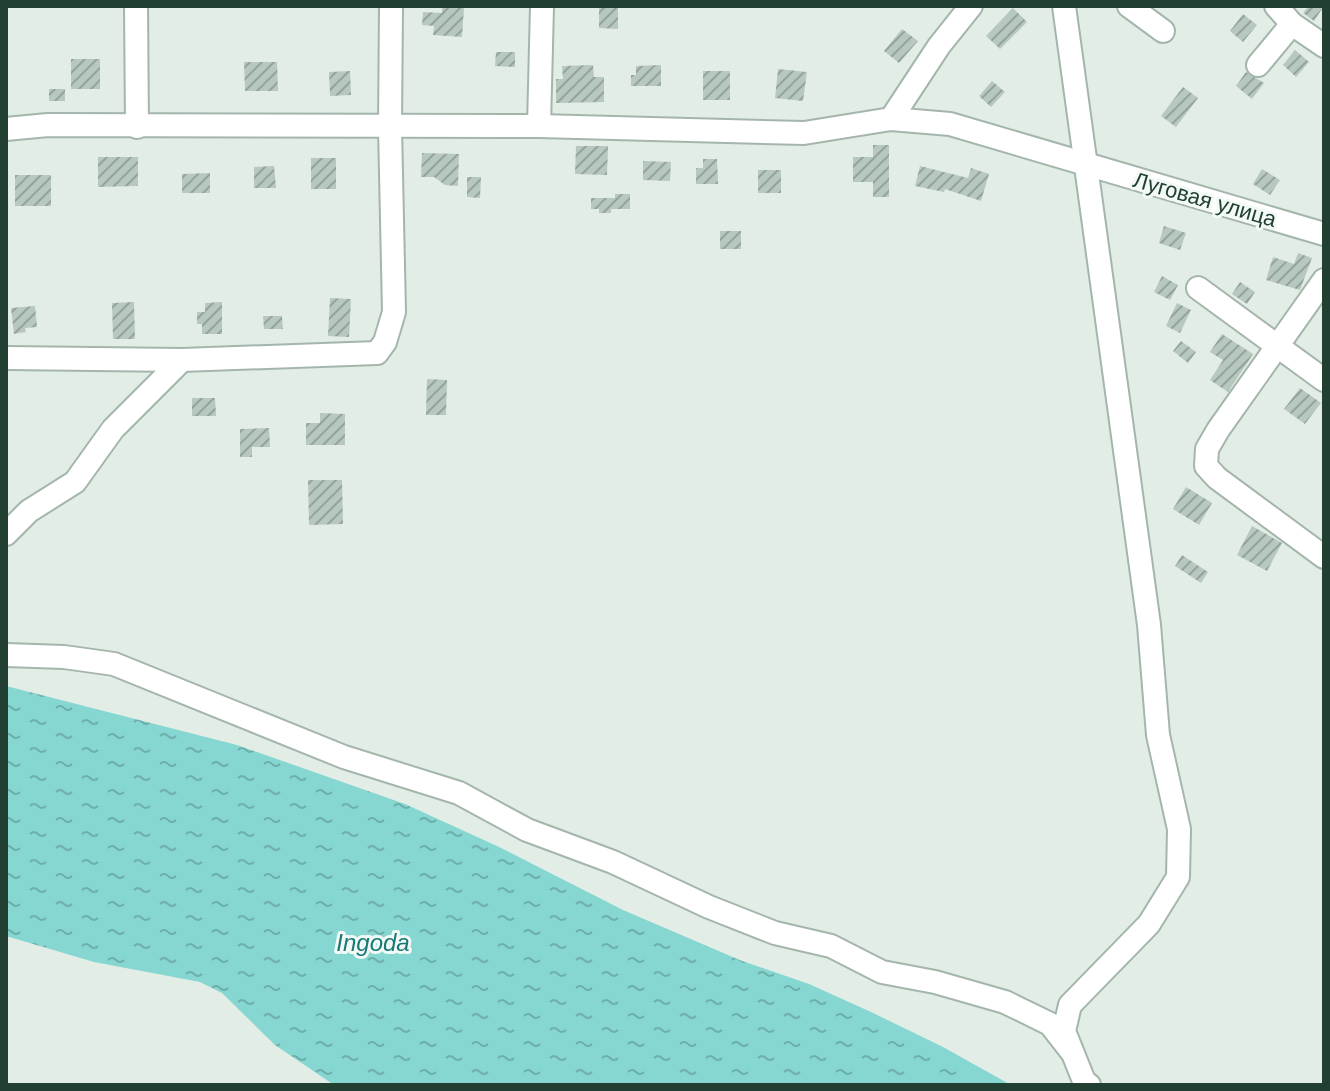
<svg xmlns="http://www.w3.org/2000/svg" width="1330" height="1091" viewBox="0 0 1330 1091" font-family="Arial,sans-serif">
<defs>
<pattern id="water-ripples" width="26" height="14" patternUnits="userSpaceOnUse" patternTransform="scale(2)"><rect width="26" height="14" fill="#86d6d1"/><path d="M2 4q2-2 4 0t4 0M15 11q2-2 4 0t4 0" fill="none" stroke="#6dafaa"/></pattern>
<pattern id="building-hatch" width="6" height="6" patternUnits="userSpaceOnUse" patternTransform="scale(2)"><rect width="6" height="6" fill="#b7c8be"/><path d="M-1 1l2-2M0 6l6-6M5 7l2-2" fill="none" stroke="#94a49b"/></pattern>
</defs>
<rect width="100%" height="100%" fill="#e2ede6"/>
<path fill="url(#water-ripples)" d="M6 686 237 745 405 804 497 846 623 910 742 961 809 984 871 1012 943 1047 1011 1085H334L275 1045 222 993 200 982 94 962 6 936Z"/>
<g fill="url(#building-hatch)">
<path d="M442 6 464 7 462 37 433 35 434 26 422 25 423 12 442 13Z"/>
<path d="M599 6H618V29L599 28Z"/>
<path d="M1309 6H1324L1314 21 1303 13Z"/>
<path d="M1013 8 1027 22 1000 49 986 36Z"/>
<path d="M1243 14 1257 25 1243 42 1230 31Z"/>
<path d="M902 29 918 41 899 63 884 51Z"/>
<path d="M1295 50 1309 62 1296 77 1283 65Z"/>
<path d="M496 52H515V67L495 66Z"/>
<rect x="71" y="59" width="29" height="30"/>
<path d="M244 62H277L278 91H245Z"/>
<path d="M593 65 594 77H604V102L556 103V79H563L562 66Z"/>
<path d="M661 65V86H631V75H636V66Z"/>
<path d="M778 69 807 72 803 101 775 98Z"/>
<path d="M350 71 351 95 330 96 329 72Z"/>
<rect x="703" y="71" width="27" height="29"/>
<path d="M1246 72 1264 83 1252 99 1236 86Z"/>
<path d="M992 81 1005 92 991 107 979 96Z"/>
<path d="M1183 87 1198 98 1176 127 1161 116Z"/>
<rect x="49" y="89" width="16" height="12"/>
<path d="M873 145H889V197H873V182H853V157H873Z"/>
<path d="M576 146H608L607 175 575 174Z"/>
<path d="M422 153 459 154 458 186 445 185 434 177H421Z"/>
<path d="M98 157H138V186L98 187Z"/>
<rect x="311" y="158" width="25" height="31"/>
<path d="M703 159H717L718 184H696V168H703Z"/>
<path d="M643 161 671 162 670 181 643 180Z"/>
<path d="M274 166 276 188H254V167Z"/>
<path d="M920 166 968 178 971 168 989 174 981 201 945 189 944 192 915 186Z"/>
<path d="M1262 169 1280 180 1270 195 1253 184Z"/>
<rect x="758" y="170" width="23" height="23"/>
<path d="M210 173V193H182V174Z"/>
<rect x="15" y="175" width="36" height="31"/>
<path d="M467 177H481L480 198 467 197Z"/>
<path d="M615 194H630V209H611V213H599V209H591V198H615Z"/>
<path d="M1164 226 1186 233 1180 250 1159 243Z"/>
<rect x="720" y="231" width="21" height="18"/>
<path d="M1298 253 1312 258 1300 290 1266 280 1273 257 1294 264Z"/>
<path d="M1162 276 1178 285 1170 300 1154 292Z"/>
<path d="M1240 282 1255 292 1247 304 1232 294Z"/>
<path d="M330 298 351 299 349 337 328 336Z"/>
<path d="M134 302 135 339H113L112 303Z"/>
<path d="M222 302V334H202V324H197V312H205V303Z"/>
<path d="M1177 303 1191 310 1180 333 1166 326Z"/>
<path d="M35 306 37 327 25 328 26 332 14 334 11 308Z"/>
<path d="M263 316H282L283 329H264Z"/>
<path d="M1222 334 1253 354 1228 392 1210 380 1223 360 1210 352Z"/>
<path d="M1181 341 1196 352 1188 363 1173 351Z"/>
<path d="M427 379 447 380 446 415H426Z"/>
<path d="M1300 388 1321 403 1305 424 1284 409Z"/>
<path d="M192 398H215L216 416H192Z"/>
<path d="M320 413 345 414V445H306V423H320Z"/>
<path d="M269 428 270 447H252V457H240V429Z"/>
<path d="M308 480H342L343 524 309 525Z"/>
<path d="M1186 487 1212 503 1199 525 1173 509Z"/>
<path d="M1252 526 1282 543 1267 571 1237 555Z"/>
<path d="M1182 555 1208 572 1201 583 1175 566Z"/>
</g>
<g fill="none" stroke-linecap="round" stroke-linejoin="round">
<g stroke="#a4b6ac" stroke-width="26">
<g id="minor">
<path d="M136 6 137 127"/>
<path d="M1064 6 1149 625 1158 735 1179 829 1178 877 1149 924 1070 1005 1064 1031 1084 1081 1089 1085"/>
<path d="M1129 6 1163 31"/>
<path d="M1276 6 1292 24 1324 46"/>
<path d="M1258 65 1292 24"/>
<path d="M891 119 939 46 971 6"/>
<path d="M539 126 542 6"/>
<path d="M6 129 48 125 539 126 804 133 891 119 950 124 1324 234"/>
<path d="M1324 280 1218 430 1207 449 1206 466 1217 478 1324 557"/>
<path d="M1198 288 1324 380"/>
<path d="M6 358 182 360 377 353 385 342 394 312 390 127 391 6"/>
<path d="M6 534 29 511 75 482 113 429 182 360"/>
<path d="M6 655 64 657 114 664 344 757 459 793 527 830 613 862 709 907 775 933 831 946 882 972 935 982 1005 1002 1050 1024 1071 1051"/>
</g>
</g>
<use href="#minor" stroke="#fff" stroke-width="22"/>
</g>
<g text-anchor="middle" stroke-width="6" stroke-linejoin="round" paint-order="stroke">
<g font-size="22" fill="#214031" stroke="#f3f9f5">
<text transform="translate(1205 199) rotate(16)" y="8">Луговая улица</text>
</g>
<g font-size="24" font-style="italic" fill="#177a76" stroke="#f3f9f5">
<text x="373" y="951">Ingoda</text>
</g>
</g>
<rect width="1330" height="1091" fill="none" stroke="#214031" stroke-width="16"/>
</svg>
